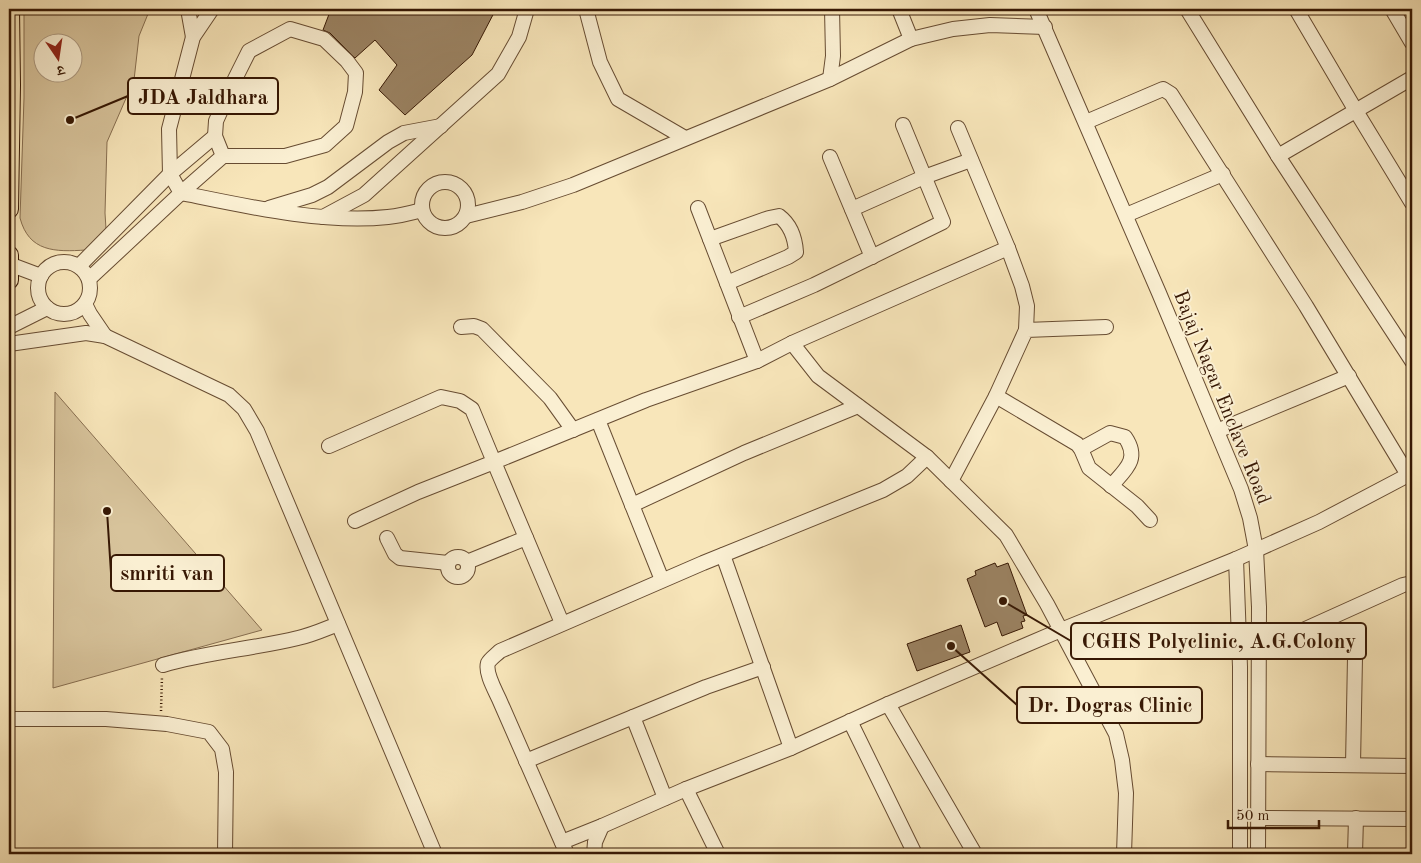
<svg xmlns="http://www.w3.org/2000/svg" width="1421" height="863" viewBox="0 0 1421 863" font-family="'Old Standard TT','Noto Serif Devanagari',serif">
<rect width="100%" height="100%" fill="#f8e6ba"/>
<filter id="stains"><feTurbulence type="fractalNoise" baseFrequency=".004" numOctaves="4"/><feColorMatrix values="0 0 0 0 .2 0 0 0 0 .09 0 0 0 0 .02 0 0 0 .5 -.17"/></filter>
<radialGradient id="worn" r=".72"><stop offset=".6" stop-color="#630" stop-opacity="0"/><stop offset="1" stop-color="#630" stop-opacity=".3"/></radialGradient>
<g fill="#d7c39b" stroke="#876e50" fill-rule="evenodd">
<path d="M24 9H150L139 36 134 80 107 142 105 213 106 229 86 250C55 252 29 252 20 218L24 98ZM42 42H72V72H42Z"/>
<path d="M55 392 262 630 53 688Z"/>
</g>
<g fill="#9b8363" stroke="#371804">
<path d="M331 9H496L472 55 405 115 379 90 397 65 375 40 355 58 330 33 323 30Z"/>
<path d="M995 563 997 567 1008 563 1027 615 1023 616 1025 621 1021 622 1023 628 1002 636 997 622 985 627 967 579 976 575 975 571Z"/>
<path d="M961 625 970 652 917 671 907 644Z"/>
</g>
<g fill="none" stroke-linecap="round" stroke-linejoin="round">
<g stroke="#674c32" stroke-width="16">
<g id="minor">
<path d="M188 9 193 37"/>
<path d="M212 9 193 37 169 129 170 174 181 193C245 206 323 224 388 217 399 216 411 213 422 210"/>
<path d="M586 9 600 62 618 99 685 138"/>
<path d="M899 9 911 39"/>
<path d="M1036 9 1159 293 1241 489 1250 518 1256 550 1259 607 1258 854"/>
<path d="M1187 9 1278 156 1412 361"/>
<path d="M1296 9 1356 111 1412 203"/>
<path d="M1392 9 1412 43"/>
<path d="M830 79 833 56 832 9"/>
<path d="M1086 122 1163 89 1171 94 1306 306 1408 475"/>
<path d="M958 128 1008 248 1022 286 1027 306 1026 330"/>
<path d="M1278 156 1412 78"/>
<path d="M830 157 872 257"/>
<circle cx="445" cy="205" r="23"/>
<path d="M269 208 312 195 328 187 388 142 404 133 441 126"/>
<path d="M698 208 757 361"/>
<path d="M852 209 924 177 971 160"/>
<path d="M1126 215 1223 174"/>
<path d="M466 216 522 202 573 185 830 79 911 39 953 29 990 25 1045 27"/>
<path d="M323 217 364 195 498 74 519 37 527 9"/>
<path d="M710 239 769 218 779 216C791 225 795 237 796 252L788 257 727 283"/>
<circle cx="64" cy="288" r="26"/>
<path d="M9 264 41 276"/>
<path d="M79 266 170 174 215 136"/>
<path d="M89 279 181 193 223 156H285L325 145 346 126 355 92 356 73 347 61 324 39 290 29 249 51 235 79 216 121 215 136 223 156"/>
<path d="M85 304 90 314 105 336"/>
<path d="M739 317 814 285 943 222 903 125"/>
<path d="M9 327 47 308"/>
<path d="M461 327 474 326 482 329 550 398 573 430"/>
<path d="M792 343 818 376 927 457 1006 535 1047 604 1116 734 1122 760 1126 793 1124 854"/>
<path d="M9 344 86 333 105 336 229 395 244 409 257 431 435 854"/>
<path d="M996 396 1077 444 1081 449 1089 468 1137 506 1150 520"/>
<path d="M598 420 662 580"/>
<path d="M1217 431 1349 376"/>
<path d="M329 446 441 397 460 401 472 409 494 462 418 492 355 521"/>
<path d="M1081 449 1110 433 1125 437C1140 459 1126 469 1111 486"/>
<path d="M951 481 996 396 1026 330 1106 327"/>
<path d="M632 505 744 453 858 406"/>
<path d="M387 538 395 554 400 558 448 563"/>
<path d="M723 555 791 748"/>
<circle cx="458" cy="567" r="10"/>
<path d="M1236 559 1240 667V854"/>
<path d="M467 562 526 538"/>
<path d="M562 623 494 462 646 400 757 361 792 343 1008 248"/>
<path d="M1259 650 1403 585 1412 583"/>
<path d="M163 665C207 652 253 649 298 638 312 635 325 629 338 624"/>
<path d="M888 704 975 854"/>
<path d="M633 717 665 798"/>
<path d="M9 719H106L167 724 209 732 222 749 226 772 225 854"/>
<path d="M850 721 915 854"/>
<path d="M526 761 706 687 763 667"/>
<path d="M1258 764 1412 766"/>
<path d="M1353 765 1355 657"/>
<path d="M686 789 718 854"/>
<path d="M1258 818 1412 819"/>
<path d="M562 842 602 826 686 789 791 748 888 704 1061 630 1236 559 1319 522 1412 473"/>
<path d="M567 854 499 699C495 690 485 673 488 663 490 659 496 655 500 651L703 563 883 490 907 476 927 457"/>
<path d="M594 854 595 842 602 826"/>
<path d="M1355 854 1356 818"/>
</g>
</g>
<g stroke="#371804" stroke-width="20">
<g id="major">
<path d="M9 209 11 85 10 9"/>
<path d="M9 255V280"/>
</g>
</g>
<path stroke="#371804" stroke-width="2.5" stroke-dasharray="1 2.5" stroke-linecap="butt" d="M161 711 162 676"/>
<use href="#minor" stroke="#faefd2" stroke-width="14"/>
<use href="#major" stroke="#f8e6ba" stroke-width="18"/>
</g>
<g text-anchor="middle" stroke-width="4" stroke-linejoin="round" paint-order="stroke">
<g font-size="20" fill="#371804" stroke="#faefd2">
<text transform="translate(1223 397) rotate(68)" y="7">Bajaj Nagar Enclave Road</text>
</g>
</g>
<path fill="none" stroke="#371804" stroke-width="2" d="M70 120L128 96M107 511L111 573M1003 601L1071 641M951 646L1017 705"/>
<g fill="#371804" stroke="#faefd2" stroke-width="2">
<circle cx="70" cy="120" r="5"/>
<circle cx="107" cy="511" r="5"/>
<circle cx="1003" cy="601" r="5"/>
<circle cx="951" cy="646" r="5"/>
</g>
<g fill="#faefd2" stroke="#371804" stroke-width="2">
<rect x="128" y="78" width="150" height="36" rx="5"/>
<rect x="111" y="555" width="113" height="36" rx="5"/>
<rect x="1071" y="623" width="295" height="36" rx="5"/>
<rect x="1017" y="687" width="185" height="36" rx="5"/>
</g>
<g font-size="21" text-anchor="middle" font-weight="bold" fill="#371804">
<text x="203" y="104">JDA Jaldhara</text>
<text x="167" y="580">smriti van</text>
<text x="1219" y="648">CGHS Polyclinic, A.G.Colony</text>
<text x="1110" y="712">Dr. Dogras Clinic</text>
</g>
<rect width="1421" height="863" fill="none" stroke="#f8e6ba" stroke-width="30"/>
<rect x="10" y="10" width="1401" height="843" fill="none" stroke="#371804" stroke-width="2.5"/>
<rect x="15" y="15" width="1391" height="833" fill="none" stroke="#371804"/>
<g transform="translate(58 58) rotate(167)"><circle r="24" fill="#faefd2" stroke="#ac9980"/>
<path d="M0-4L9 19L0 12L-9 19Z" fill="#8f2418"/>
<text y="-8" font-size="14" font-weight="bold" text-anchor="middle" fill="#371804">उ</text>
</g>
<path d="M1228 820v8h91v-8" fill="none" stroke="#371804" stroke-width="2.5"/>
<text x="1236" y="820" font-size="15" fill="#371804" stroke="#faefd2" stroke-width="4" paint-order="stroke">50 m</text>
<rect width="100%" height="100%" filter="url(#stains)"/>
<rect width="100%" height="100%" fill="url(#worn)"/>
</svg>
